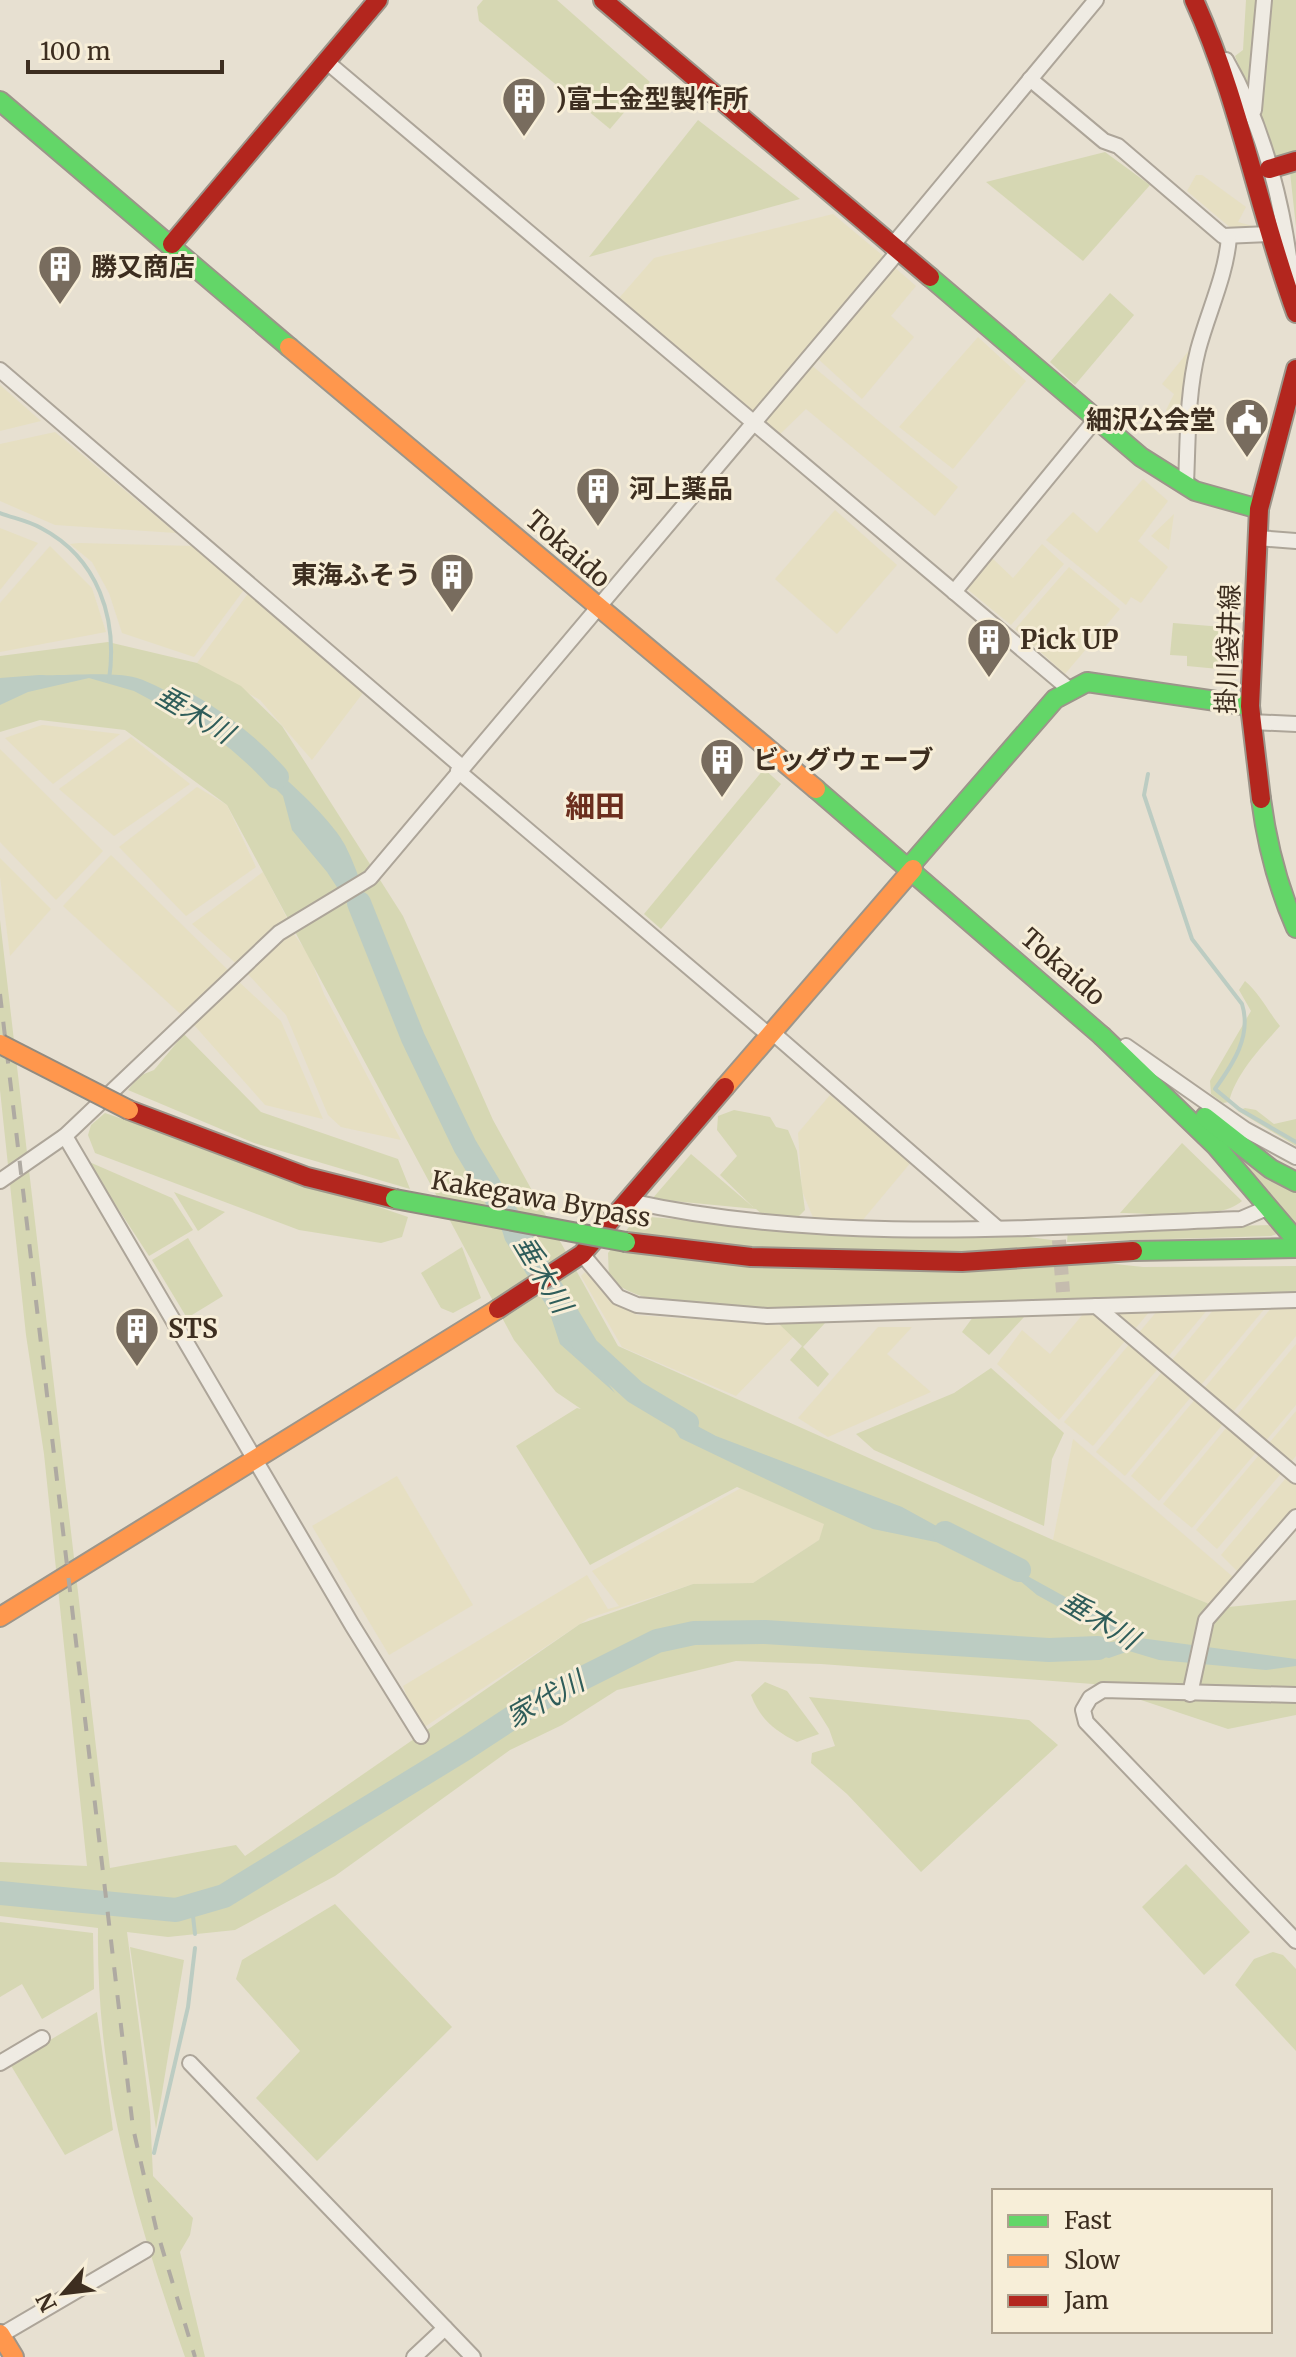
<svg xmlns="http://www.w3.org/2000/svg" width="1296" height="2357" viewBox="0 0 1296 2357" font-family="Merriweather,'Noto Sans JP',serif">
<rect width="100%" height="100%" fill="#e7e0d1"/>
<g fill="#e6dfc2">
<path d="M1196 175H1202L1246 207 1238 222 1256 227 1232 229 1187 191Z"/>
<path d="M833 214 887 259 754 415 619 298 654 258Z"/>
<path d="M893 266 916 286 891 316 914 337 862 399 815 356Z"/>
<path d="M978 337 1026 381 953 469 899 427Z"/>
<path d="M1195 343 1182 430 1166 410 1174 394 1162 384Z"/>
<path d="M810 364 958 487 935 516 806 409 779 435 762 421Z"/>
<path d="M0 385 41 421 0 431Z"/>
<path d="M55 432 176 533 55 525 0 501V444Z"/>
<path d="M1143 479 1168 501 1138 541 1168 567 1141 603 1131 597 1126 605 1046 540 1073 512 1097 533Z"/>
<path d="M835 510 897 565 837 634 775 579Z"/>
<path d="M1174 514 1169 550 1151 536Z"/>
<path d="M0 528 38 543 0 590Z"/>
<path d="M79 543 195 546 246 587 194 657 122 633 109 593 92 562 70 544Z"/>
<path d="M1042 544 1064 564 1011 625 961 584 991 557 1013 578Z"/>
<path d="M50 546 92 588 106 632 0 652V603Z"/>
<path d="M1069 567 1120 609 1065 674 1015 629Z"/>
<path d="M252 588 366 689 312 760 260 700 197 663Z"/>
<path d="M42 725H43L120 734 53 784 5 738Z"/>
<path d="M131 737 190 784 114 836 59 789Z"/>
<path d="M0 749 103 851 56 900 0 842Z"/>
<path d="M197 787 227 805 256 867 186 916 119 847Z"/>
<path d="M111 855 231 973 187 1020 63 906Z"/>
<path d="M0 858 51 909 10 956 0 877Z"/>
<path d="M263 872 290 924 241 968 192 924Z"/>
<path d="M290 929 309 955 324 994 401 1140 341 1127 328 1115 286 1015 244 970Z"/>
<path d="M237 980 281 1021 323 1119 265 1105 194 1025Z"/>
<path d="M830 1095 912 1161 861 1222 814 1220 802 1191 798 1133Z"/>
<path d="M585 1272 610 1299 637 1315 803 1327 736 1396 622 1347 581 1276Z"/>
<path d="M1296 1300V1336L1159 1501 1131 1476 1277 1301Z"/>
<path d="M1271 1301 1125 1476 1096 1452 1219 1303Z"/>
<path d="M1213 1303 1093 1446 1064 1422 1163 1304Z"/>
<path d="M1155 1305 1059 1420 997 1364 1022 1330 1050 1354 1083 1314 1105 1306Z"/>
<path d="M878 1327H912L887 1354 931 1392 828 1437 798 1418Z"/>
<path d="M1296 1344V1405L1192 1528 1163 1504Z"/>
<path d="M1296 1411V1456L1217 1549 1196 1530Z"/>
<path d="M1073 1439 1240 1583 1219 1608 1053 1540Z"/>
<path d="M1291 1472 1296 1476V1517L1244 1578 1221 1555Z"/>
<path d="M397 1476 473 1605 389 1655 312 1526Z"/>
<path d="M741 1488 825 1524 819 1540 753 1583 693 1584 589 1618 426 1726 421 1736 403 1686 587 1575 608 1609 619 1606 592 1571Z"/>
</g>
<g fill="#d6d7b3">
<path d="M483 0H557L650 82 610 129 479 21 477 7Z"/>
<path d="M1246 0H1296V227L1290 172 1274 154 1235 56 1243 50Z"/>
<path d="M698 120 800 199 589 257Z"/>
<path d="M1105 152 1150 185 1083 261 986 182Z"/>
<path d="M1110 293 1134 315 1075 385 1050 362Z"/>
<path d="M1173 623 1223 627 1219 669 1187 666V656L1170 655Z"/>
<path d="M108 642 197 663 241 686 282 726 403 916 493 1120 618 1346 1053 1540 1219 1608 1296 1600V1715L1228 1729 1093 1684 821 1664 736 1661 617 1690 562 1725 510 1750 335 1876 235 1930 168 1937 127 1932 150 2112 153 2176 193 2218 190 2235 180 2252 205 2357H185C134 2212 96 2083 98 1928L0 1916V1862L87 1866 44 1454 26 1335 0 1090V920L110 1868 236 1845 245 1856 580 1624 693 1584 753 1583 819 1540 824 1524 737 1487 590 1565 516 1446 577 1408 581 1409 556 1392 514 1340 227 805 125 730 40 720 0 732V656Z"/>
<path d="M764 769 781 784 661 929 644 914Z"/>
<path d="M1245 981C1261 995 1267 1010 1280 1026 1261 1048 1236 1073 1229 1102L1223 1103 1211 1094 1210 1081 1251 1011 1239 990Z"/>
<path d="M184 1034 261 1112 398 1159 410 1189 254 1143 128 1090 139 1076 154 1070Z"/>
<path d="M1245 1108 1256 1110 1274 1124 1296 1119V1146L1238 1111Z"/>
<path d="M734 1110 770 1117 776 1127 788 1130 797 1151 805 1210 798 1217 763 1215 756 1209 652 1199 691 1154 753 1207 720 1175 737 1156 717 1130 718 1116Z"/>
<path d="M105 1113 408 1217 402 1237 381 1243 299 1230 95 1153 88 1135 91 1125Z"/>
<path d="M1199 1122 1296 1192V1226Z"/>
<path d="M1182 1143 1242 1201C1218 1222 1152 1213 1120 1213Z"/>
<path d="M87 1161 172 1198 193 1230 149 1256Z"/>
<path d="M174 1192 225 1212 198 1231Z"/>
<path d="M638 1216 866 1235 957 1236 993 1232 1059 1241 1106 1263 1143 1267 1296 1266V1296L744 1309C701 1304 641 1308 609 1278L608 1253Z"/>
<path d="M1274 1225 1277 1234 1271 1236 1067 1242 1068 1230Z"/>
<path d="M188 1238 223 1296 187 1318 152 1260Z"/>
<path d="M462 1247 481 1298 453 1313 441 1308 421 1273Z"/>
<path d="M973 1317H1024L989 1355 962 1332Z"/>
<path d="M778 1323H825L803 1347 829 1374 818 1387 790 1360 802 1346Z"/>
<path d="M991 1368 1064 1433 1052 1459 1044 1526 874 1450 856 1434 954 1393Z"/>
<path d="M765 1682 787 1691 819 1734 797 1742C774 1730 760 1719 751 1695Z"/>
<path d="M809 1697 1029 1720 1058 1745 921 1872 847 1794 811 1763 812 1753 835 1746 829 1729Z"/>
<path d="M1186 1864 1250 1932 1204 1975 1142 1907Z"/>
<path d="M335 1904 452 2027 317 2161 256 2098 300 2051 236 1979 242 1960Z"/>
<path d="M0 1922 93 1933 94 1989 42 2019 22 1984 0 1997Z"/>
<path d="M130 1947 184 1960 156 2129Z"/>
<path d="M1273 1952 1283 1955 1296 1969V2051L1235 1985 1254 1959Z"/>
<path d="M97 2012 113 2130 65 2155 10 2064Z"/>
</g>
<g fill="#bcccc2">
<path d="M39 675C63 676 116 671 137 678 189 694 319 797 345 845 361 877 370 910 375 945L327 872 292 830 283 796 229 742 134 691 89 678 28 692 0 705V678Z"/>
<path d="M493 1200 581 1345 615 1393 560 1344 548 1308 505 1240Z"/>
<path d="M660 1406 716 1436 902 1507 973 1546 950 1545 873 1529 820 1505 680 1438Z"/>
<path d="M989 1555 1140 1638 1296 1659V1666L1266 1670 1159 1660 1129 1651 1109 1658 1058 1648 1120 1641 1037 1595Z"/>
</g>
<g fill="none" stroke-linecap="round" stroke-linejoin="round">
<g stroke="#bcccc2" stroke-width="4">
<path d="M0 513C13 518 29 521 41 528 98 558 118 618 109 680"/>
<path d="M1148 774 1144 795 1192 939 1242 1004C1252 1036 1233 1064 1215 1089L1239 1109 1296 1142"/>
<path d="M192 1907 195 1934"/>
<path d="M154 2153 188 2007 195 1948"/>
</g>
<g stroke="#bcccc2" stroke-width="24">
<path d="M184 703C220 723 249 746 277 777"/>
<path d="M359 903 413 1038 465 1146 587 1348 635 1392 687 1423"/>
<path d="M945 1533 1019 1570"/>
<path d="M0 1893 176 1910 224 1896 466 1748 539 1700 657 1641 694 1633 765 1632 1049 1650 1098 1648"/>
</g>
<path stroke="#c5bcae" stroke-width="14" stroke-dasharray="14 7" stroke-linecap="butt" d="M1059 1240 1063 1292"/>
<g stroke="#ada599" stroke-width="18">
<g id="street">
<path d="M1226 60C1265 128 1286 214 1293 292"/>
<path d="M327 62 1069 689"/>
<path d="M1030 79 1104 141 1118 146 1223 236 1269 234"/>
<path d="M1254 110 1264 0"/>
<path d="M891 247 1096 0"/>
<path d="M0 370 462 767"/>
<path d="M1186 484C1188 440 1187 393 1198 350 1208 312 1226 276 1229 237"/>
<path d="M1258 538 1296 541"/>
<path d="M954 592 1096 419"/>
<path d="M1251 722 1296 724"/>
<path d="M458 771 770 1036"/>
<path d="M773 1033 996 1227"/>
<path d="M1126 1046 1246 1130 1296 1157"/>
<path d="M65 1136 352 1625 421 1736"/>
<path d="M0 1181 65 1136 279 933 370 878 897 253"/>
<path d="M629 1201C826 1245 1041 1227 1241 1219L1269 1207"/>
<path d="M582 1254 618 1297 637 1305 767 1316 1296 1300"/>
<path d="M1096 1306 1296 1476"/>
<path d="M1190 1694 1206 1620 1296 1517"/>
<path d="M1296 1695 1103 1690 1090 1698 1083 1710 1086 1722 1296 1941"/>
<path d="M0 2063 42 2038"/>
<path d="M190 2063 473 2357"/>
<path d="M1 2335 146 2250"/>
<path d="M414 2357 445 2328"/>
</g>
</g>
<g stroke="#9c958a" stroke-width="22">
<g id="fast">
<path d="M0 101 289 347"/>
<path d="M930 277 1141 457 1195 491 1259 509"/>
<path d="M816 789 1102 1036"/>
<path d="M1261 799C1267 845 1277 885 1296 928"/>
<path d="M910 866 1055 699 1087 682 1250 706"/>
<path d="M1102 1036 1216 1146 1296 1240"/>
<path d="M1205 1117 1271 1169 1296 1182"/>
<path d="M1133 1251 1296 1248"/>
</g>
</g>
<g stroke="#9c958a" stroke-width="22">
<g id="slow">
<path d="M289 347 816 789"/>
<path d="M725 1087 913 869"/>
<path d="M0 1617 498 1309"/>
<path d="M0 2334 14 2357"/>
</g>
</g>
<g stroke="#9c958a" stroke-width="22">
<g id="jam">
<path d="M603 0 930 277"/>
<path d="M1194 0C1240 101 1258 210 1296 313"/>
<path d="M1269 169 1296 161"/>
<path d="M172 244 378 0"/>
<path d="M1261 799 1250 706 1259 509 1296 369"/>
<path d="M129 1110 307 1177 395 1199"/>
<path d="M626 1242 751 1257 962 1262 1133 1251"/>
<path d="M498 1309 582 1254 725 1087"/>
</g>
</g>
<use href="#street" stroke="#efebe3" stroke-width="14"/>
<use href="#fast" stroke="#63d668" stroke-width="18"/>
<use href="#slow" stroke="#ff974d" stroke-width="18"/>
<use href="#jam" stroke="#b3261e" stroke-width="18"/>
<path stroke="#afaaa2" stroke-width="4" stroke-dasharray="14 14" stroke-linecap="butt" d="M0 994 133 2128 156 2228 195 2357"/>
<g stroke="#928b80" stroke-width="22" stroke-linecap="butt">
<path id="fast-bridge" d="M395 1199 626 1242"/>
</g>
<g stroke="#928b80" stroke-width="22" stroke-linecap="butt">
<path id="slow-bridge" d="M0 1044 129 1110"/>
</g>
<use href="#fast-bridge" stroke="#63d668" stroke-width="18"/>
<use href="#slow-bridge" stroke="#ff974d" stroke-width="18"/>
</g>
<defs>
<g id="building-pin" transform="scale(2.3)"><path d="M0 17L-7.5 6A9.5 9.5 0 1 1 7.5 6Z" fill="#786c5e" stroke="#f7eed8"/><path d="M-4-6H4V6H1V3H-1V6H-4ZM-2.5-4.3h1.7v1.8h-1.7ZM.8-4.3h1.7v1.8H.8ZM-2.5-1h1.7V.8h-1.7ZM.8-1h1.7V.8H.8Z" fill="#fff"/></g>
<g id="civic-pin" transform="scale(2.3)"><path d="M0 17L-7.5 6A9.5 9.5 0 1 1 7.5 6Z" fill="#786c5e" stroke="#f7eed8"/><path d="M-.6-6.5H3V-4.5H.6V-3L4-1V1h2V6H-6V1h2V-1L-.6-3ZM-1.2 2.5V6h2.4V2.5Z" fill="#fff"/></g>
</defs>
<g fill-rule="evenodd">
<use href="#building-pin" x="524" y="99"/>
<use href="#building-pin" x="60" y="267"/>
<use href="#civic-pin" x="1247" y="420"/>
<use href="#building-pin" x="598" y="489"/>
<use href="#building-pin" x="452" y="575"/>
<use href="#building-pin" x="989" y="640"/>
<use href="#building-pin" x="722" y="760"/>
<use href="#building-pin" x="137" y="1329"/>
</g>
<g text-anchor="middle" stroke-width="6" stroke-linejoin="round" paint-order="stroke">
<g font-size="26" font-weight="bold" fill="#3d2e20" stroke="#f7eed8" text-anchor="start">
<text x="555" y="108">)富士金型製作所</text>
<text x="91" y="276">勝又商店</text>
<text x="1216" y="429" text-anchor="end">細沢公会堂</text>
<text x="629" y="498">河上薬品</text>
<text x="421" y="584" text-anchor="end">東海ふそう</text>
<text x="1020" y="649">Pick UP</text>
<text x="753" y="769">ビッグウェーブ</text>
<text x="168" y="1338">STS</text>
</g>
<g font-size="26" fill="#3d2e20" stroke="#f7eed8">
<text transform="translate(568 549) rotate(41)" y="9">Tokaido</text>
<text transform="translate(1228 649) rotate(-88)" y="9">掛川袋井線</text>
<text transform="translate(1063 967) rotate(41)" y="9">Tokaido</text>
<text transform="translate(541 1199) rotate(10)" y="9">Kakegawa Bypass</text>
</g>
<g font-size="28" font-style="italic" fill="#2f5d5a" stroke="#f7eed8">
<text transform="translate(195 714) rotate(31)" y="10">垂木川</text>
<text transform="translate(543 1274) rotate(59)" y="10">垂木川</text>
<text transform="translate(1100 1620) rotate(31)" y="10">垂木川</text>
<text transform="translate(545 1699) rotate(-29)" y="10">家代川</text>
</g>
<g font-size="30" font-weight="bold" fill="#6b2e1e" stroke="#f7eed8">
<text x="595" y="817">細田</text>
</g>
</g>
<rect x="992" y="2189" width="280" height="144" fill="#f7eed8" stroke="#ada18e" stroke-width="2"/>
<rect x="1008" y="2215" width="40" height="12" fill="#63d668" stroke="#ada18e" stroke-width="2"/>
<text x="1064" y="2229" font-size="24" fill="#3d2e20">Fast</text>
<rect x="1008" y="2255" width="40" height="12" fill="#ff974d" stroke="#ada18e" stroke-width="2"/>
<text x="1064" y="2269" font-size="24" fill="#3d2e20">Slow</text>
<rect x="1008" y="2295" width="40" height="12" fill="#b3261e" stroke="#ada18e" stroke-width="2"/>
<text x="1064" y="2309" font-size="24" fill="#3d2e20">Jam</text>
<g transform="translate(64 2293) rotate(242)" stroke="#f7eed8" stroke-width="6" paint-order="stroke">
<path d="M0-6L14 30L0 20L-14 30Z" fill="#3d2e20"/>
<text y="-12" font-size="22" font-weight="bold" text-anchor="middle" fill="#3d2e20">N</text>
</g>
<path d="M28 60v12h194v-12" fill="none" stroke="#3d2e20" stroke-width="4"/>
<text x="40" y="60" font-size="24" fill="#3d2e20" stroke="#f7eed8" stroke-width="6" paint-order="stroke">100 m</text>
</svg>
